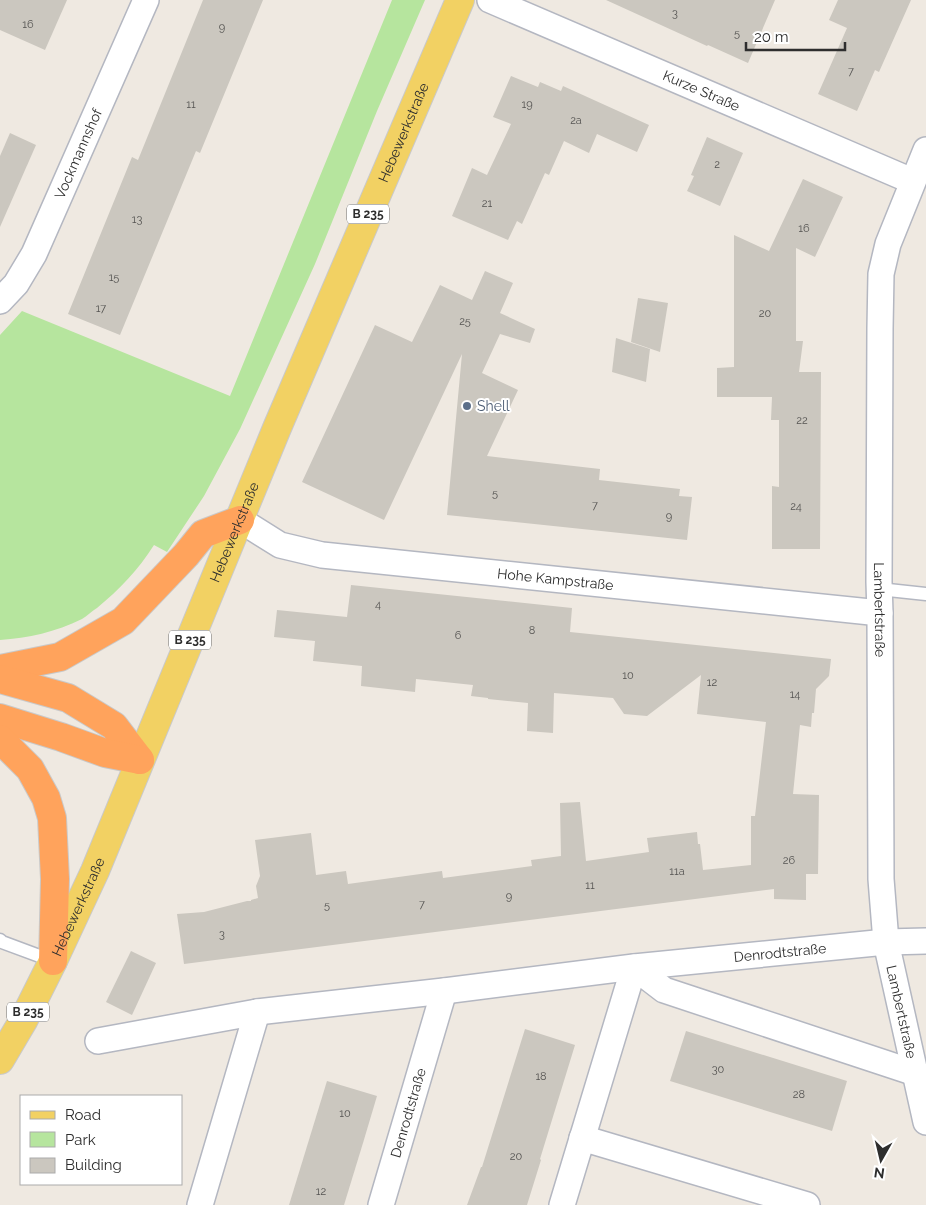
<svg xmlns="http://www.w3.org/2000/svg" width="926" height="1205" viewBox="0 0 926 1205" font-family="Raleway,sans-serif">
<rect width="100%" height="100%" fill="#efe9e1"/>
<path fill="#b6e59e" d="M392 0H425L377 111 315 264 240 429 204 496 167 552 154 545C139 569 119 590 97 608 92 611 87 616 82 619 56 632 28 638 0 640V335L22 311 230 396Z"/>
<g fill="#cbc7bf">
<path d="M0 0H67L45 50 0 30Z"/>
<path d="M203 0H263L200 153 196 151 120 335 68 314 132 157 138 160Z"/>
<path d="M606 0H775L748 63 708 45 707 46Z"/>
<path d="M838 0H911L879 72 875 70 857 111 818 94 847 28 829 20Z"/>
<path d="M511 76 538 87 540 82 561 91 563 86 649 125 637 152 597 134 589 153 564 141 549 175 545 173 522 224 517 221 508 240 452 216 472 168 487 175 511 124 493 117Z"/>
<path d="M10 133 36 145 0 227V156Z"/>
<path d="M707 137 743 153 720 206 687 191 694 176 691 175Z"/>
<path d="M803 179 843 197 815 257 796 248V341H803L799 372H821L820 549H772V486L779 487V420H771L772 397H717V368L734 367V235L769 251Z"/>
<path d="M485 271 513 283 500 313 535 329 530 343 500 334 482 373 518 390 487 456 600 469 599 480 680 489 679 496 692 497 687 540 447 515 462 354 384 520 302 482 375 325 412 342 440 285 472 300Z"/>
<path d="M638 298 668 303 660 352 631 342Z"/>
<path d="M616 338 650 349 646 382 612 372Z"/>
<path d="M351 585 572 608 570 632 831 659 829 676 816 689 814 713H812L811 727 800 725 793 794 819 795 818 874H806V900L774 899V889L184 964 177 914 204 912 247 901H251V900L258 898 256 886 260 876 255 840 311 833 316 875 346 871 348 884 442 871 443 878 532 866 531 860 561 856 560 803 580 802 586 861 649 852 647 838 697 832 698 844H700L703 870 751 865V816H755L766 722 697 714 701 675 647 716 624 714 613 698 554 693 553 733 527 731 528 703 488 699V698L471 696 473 685 416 679 415 692 361 686 362 666 313 661 315 641 274 637 277 610 347 617Z"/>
<path d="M131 951 156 963 132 1015 106 1002Z"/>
<path d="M525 1029 575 1045 540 1159 541 1160 527 1205H467L481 1167H482Z"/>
<path d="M686 1031 847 1081 832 1131 670 1081Z"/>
<path d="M327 1081 377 1096 363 1143 344 1205H289Z"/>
</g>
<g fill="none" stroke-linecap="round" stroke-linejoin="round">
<g stroke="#b4b7c1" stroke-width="15">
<g id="service">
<path d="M879 589 926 594"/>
<path d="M0 940 2 942 53 961"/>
</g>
</g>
<g stroke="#b4b7c1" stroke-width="28">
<g id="minor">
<path id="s1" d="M490 0 912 181"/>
<path id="s2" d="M926 150 888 244 881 274 880 328 879 582 880 613 881 879 886 942 926 1122"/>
<path id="s3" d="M0 301 16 284 34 254 146 0"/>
<path id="s4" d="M240 520 280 545 322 555 880 613"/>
<path id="s5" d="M98 1041 257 1012 444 991 634 967 886 942 926 941"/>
<path d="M582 1138 807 1205"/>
<path d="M200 1205 257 1012"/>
<path id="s6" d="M381 1205 444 991"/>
<path d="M562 1205 634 967 664 990 915 1073"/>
</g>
</g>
<g stroke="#c9c9c9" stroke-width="30">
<g id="primary">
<path id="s7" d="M0 1060 23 1021 53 961 95 871 277 428 460 0"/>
</g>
</g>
<g stroke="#c9c9c9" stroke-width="30">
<g id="motorway">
<path d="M0 669 60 657 123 621 186 555 203 534 240 520"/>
<path d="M0 679 68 698 114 726 140 760"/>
<path d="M0 718 61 737 105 753 140 760"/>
<path d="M0 739 30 769 46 798 52 818 55 879 53 961"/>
</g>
</g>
<use href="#service" stroke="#fff" stroke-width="12"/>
<use href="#minor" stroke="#fff" stroke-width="25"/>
<use href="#primary" stroke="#f2d163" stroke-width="28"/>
<use href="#motorway" stroke="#ffa35c" stroke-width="28"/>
</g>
<circle fill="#5c6f8a" stroke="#fff" stroke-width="2" cx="467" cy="406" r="5"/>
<g text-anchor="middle" stroke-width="4" stroke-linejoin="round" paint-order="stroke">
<g font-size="11" fill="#555452">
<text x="675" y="17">3</text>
<text x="28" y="28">16</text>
<text x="222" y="31">9</text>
<text x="737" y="37">5</text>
<text x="851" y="75">7</text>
<text x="191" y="108">11</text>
<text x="527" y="108">19</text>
<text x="576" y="124">2a</text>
<text x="717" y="168">2</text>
<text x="487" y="207">21</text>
<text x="137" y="223">13</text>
<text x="804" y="232">16</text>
<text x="114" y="281">15</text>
<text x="101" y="312">17</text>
<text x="765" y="317">20</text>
<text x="465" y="325">25</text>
<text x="802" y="424">22</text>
<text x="495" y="497">5</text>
<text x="595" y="509">7</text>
<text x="796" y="510">24</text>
<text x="669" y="520">9</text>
<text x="378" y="608">4</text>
<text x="532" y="634">8</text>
<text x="458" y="639">6</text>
<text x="628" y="679">10</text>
<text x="712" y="686">12</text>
<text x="795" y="698">14</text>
<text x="789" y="864">26</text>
<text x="677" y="875">11a</text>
<text x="590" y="889">11</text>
<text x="509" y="900">9</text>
<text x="422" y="908">7</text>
<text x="327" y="909">5</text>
<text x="222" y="938">3</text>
<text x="718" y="1073">30</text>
<text x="541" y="1080">18</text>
<text x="799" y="1098">28</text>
<text x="345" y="1117">10</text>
<text x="516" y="1160">20</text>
<text x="321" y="1195">12</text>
</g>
<g fill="#fff" stroke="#6d6d6d" stroke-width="1">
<rect x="347" y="204.5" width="42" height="19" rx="4"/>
<rect x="169" y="630.5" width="42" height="19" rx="4"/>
<rect x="7" y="1002.5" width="42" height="19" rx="4"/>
</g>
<g font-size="12" font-weight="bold" fill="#2e2e2e">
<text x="368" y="218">B 235</text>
<text x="190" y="644">B 235</text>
<text x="28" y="1016">B 235</text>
</g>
<g font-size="14" fill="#2e2e2e" stroke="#fff">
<text dy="5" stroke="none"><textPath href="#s1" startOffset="230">Kurze Straße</textPath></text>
<text dy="5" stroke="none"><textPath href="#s7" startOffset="1012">Hebewerkstraße</textPath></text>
<text dy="5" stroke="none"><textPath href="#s3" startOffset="168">Vockmannshof</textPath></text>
<text dy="5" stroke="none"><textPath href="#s7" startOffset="578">Hebewerkstraße</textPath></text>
<text dy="5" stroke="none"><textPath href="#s4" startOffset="325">Hohe Kampstraße</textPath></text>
<text dy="5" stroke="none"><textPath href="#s2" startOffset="468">Lambertstraße</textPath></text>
<text dy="5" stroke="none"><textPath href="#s7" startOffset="172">Hebewerkstraße</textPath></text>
<text dy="5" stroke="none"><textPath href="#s5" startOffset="688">Denrodtstraße</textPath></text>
<text dy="5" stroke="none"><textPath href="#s2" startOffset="872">Lambertstraße</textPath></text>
<text dy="5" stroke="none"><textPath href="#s6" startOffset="96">Denrodtstraße</textPath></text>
</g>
<g font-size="14" fill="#4e5e75" stroke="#fff" text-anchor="start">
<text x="477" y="411">Shell</text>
</g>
</g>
<rect x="20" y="1095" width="162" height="90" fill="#ffffff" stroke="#ababab"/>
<rect x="30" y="1111" width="25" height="8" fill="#f2d163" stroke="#ababab"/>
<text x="65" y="1120" font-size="15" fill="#2e2e2e">Road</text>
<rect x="30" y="1132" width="25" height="15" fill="#b6e59e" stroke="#ababab"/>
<text x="65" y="1145" font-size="15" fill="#2e2e2e">Park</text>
<rect x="30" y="1158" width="25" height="15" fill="#cbc7bf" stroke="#ababab"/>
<text x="65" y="1170" font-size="15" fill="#2e2e2e">Building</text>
<g transform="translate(881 1160) rotate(188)" stroke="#ffffff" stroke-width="4" paint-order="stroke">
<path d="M0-4L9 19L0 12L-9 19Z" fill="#2e2e2e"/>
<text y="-8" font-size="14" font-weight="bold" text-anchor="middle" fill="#2e2e2e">N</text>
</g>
<path d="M746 42v8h99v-8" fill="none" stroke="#2e2e2e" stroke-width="2.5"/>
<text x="754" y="42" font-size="15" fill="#2e2e2e" stroke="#ffffff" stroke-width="4" paint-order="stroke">20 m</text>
</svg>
